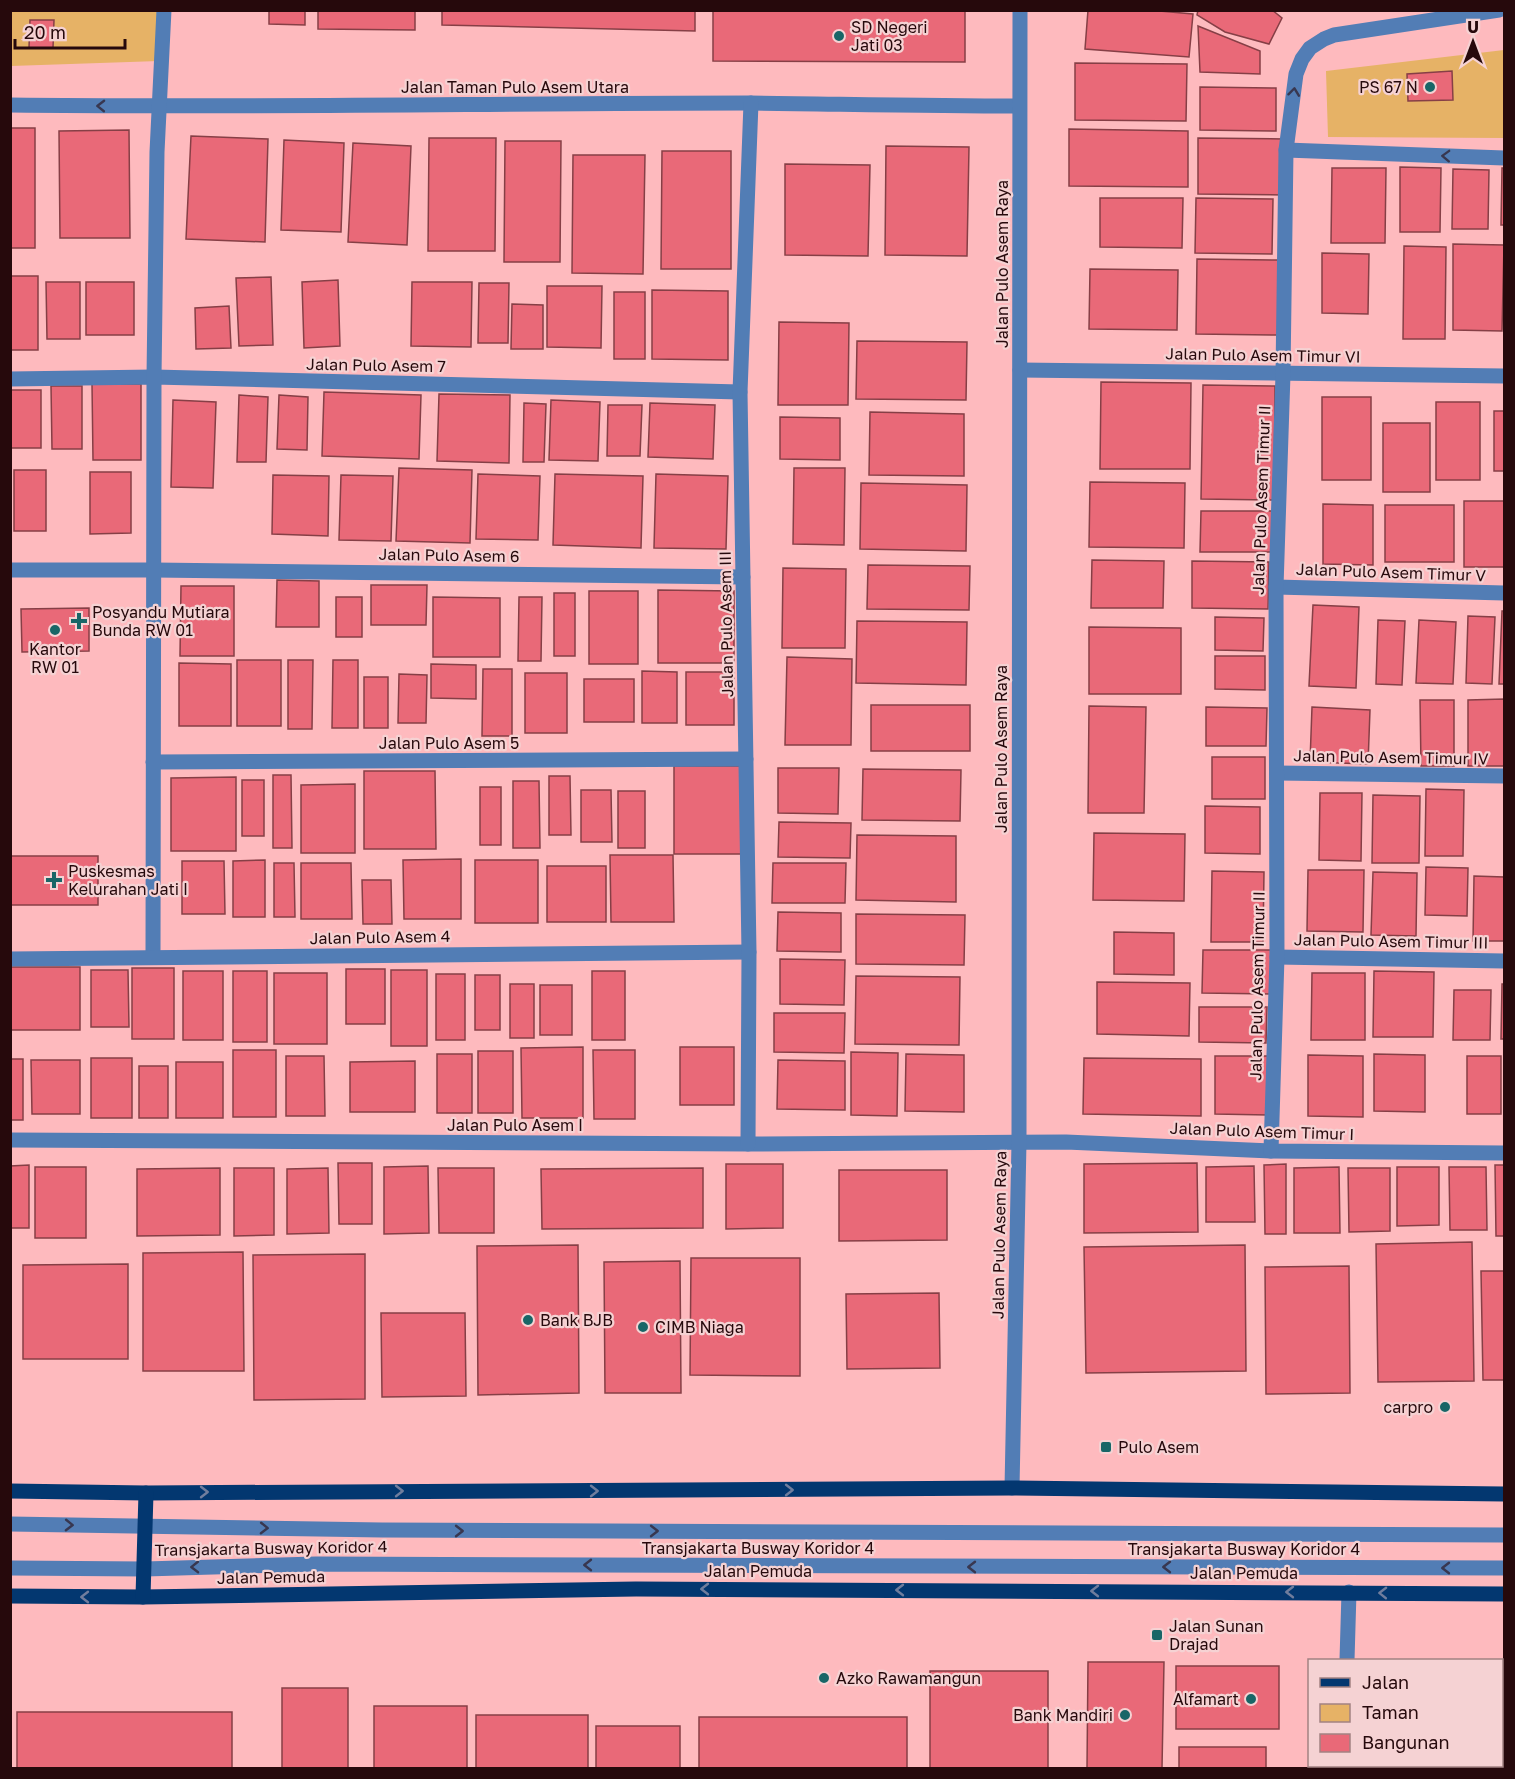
<svg xmlns="http://www.w3.org/2000/svg" width="1515" height="1779" viewBox="0 0 1515 1779" font-family="'Golos Text',sans-serif">
<rect width="100%" height="100%" fill="#febabe"/>
<g fill="#e6b266">
<path d="M10 11H160L159 61 11 66Z"/>
<path d="M1504 50V138L1328 137 1326 71Z"/>
</g>
<g fill="#e96978" stroke="#863f46" stroke-width="1.5">
<path d="M269 10H305V25L269 24Z"/>
<path d="M318 10H415V30L318 29Z"/>
<path d="M442 10H695V31L442 25Z"/>
<path d="M713 10H965V62L713 61Z"/>
<path d="M1088 10H1148L1193 14 1189 57 1085 49Z"/>
<path d="M1198 10H1272L1282 18 1269 44 1225 32 1197 15Z"/>
<path d="M30 20H54L53 48H29Z"/>
<path d="M1198 26 1260 51V74L1200 72Z"/>
<path d="M1075 63 1187 64 1186 121 1075 120Z"/>
<path d="M1452 71 1453 100 1408 101 1407 74Z"/>
<path d="M1200 87 1276 88V131L1200 130Z"/>
<rect x="10" y="128" width="25" height="120"/>
<path d="M1069 129 1188 131V187L1069 186Z"/>
<path d="M129 130 130 238H60L59 131Z"/>
<path d="M191 136 268 139 265 242 186 239Z"/>
<path d="M429 138H496L495 251H428Z"/>
<path d="M1198 138 1284 139V195L1198 194Z"/>
<path d="M284 140 344 143 341 232 281 230Z"/>
<path d="M505 141H561L560 262H504Z"/>
<path d="M353 143 411 146 407 245 348 242Z"/>
<path d="M886 146 969 147 967 256 885 255Z"/>
<path d="M662 151H731V269H661Z"/>
<path d="M573 155H645L643 274 572 273Z"/>
<path d="M785 164 870 165 868 256 785 255Z"/>
<path d="M1400 167 1441 168 1440 232H1400Z"/>
<path d="M1332 168H1386L1385 243H1331Z"/>
<path d="M1502 168H1504V225H1501Z"/>
<path d="M1453 169 1489 170 1488 229H1452Z"/>
<path d="M1100 198H1183L1182 248 1100 247Z"/>
<path d="M1196 198 1273 199 1272 254 1195 253Z"/>
<path d="M1453 244 1504 245 1502 331 1453 330Z"/>
<path d="M1404 246 1446 247 1445 339H1403Z"/>
<path d="M1322 253 1369 254 1368 314 1322 313Z"/>
<path d="M1197 259 1280 260 1279 335 1196 334Z"/>
<path d="M1090 269 1178 270 1177 330 1089 329Z"/>
<rect x="10" y="276" width="28" height="74"/>
<path d="M271 277 273 345 239 346 236 278Z"/>
<path d="M338 280 340 346 304 348 302 282Z"/>
<path d="M46 282H80V339H47Z"/>
<rect x="86" y="282" width="48" height="53"/>
<path d="M412 282H472L471 347 411 346Z"/>
<path d="M479 283H509L508 343H478Z"/>
<path d="M547 286H602L601 348 547 347Z"/>
<path d="M652 290 728 291V360L652 359Z"/>
<rect x="614" y="292" width="31" height="67"/>
<path d="M512 304 543 305V349H511Z"/>
<path d="M229 306 231 348 196 349 195 308Z"/>
<path d="M779 322 849 323 848 405H778Z"/>
<path d="M857 341 967 342 966 400 856 399Z"/>
<path d="M1101 382 1191 383 1190 469H1100Z"/>
<path d="M92 384H141V460H93Z"/>
<path d="M1203 385 1275 386 1274 500 1201 499Z"/>
<path d="M51 386H82V449H52Z"/>
<rect x="10" y="390" width="31" height="58"/>
<path d="M324 392 421 395 419 459 322 456Z"/>
<path d="M439 394 510 395 509 463 437 461Z"/>
<path d="M239 395 268 397 266 462H237Z"/>
<path d="M279 395 308 397 307 450 277 449Z"/>
<rect x="1322" y="397" width="49" height="83"/>
<path d="M173 400 216 402 213 488 171 487Z"/>
<path d="M551 400 600 402 598 461 549 460Z"/>
<rect x="1436" y="402" width="44" height="78"/>
<path d="M524 403 546 404 544 462H523Z"/>
<path d="M650 403 715 405 713 459 648 457Z"/>
<path d="M608 405H642L640 456H607Z"/>
<rect x="1494" y="411" width="10" height="60"/>
<path d="M870 412 964 414V476L869 475Z"/>
<path d="M780 417 840 418V460L780 459Z"/>
<rect x="1383" y="423" width="47" height="69"/>
<path d="M399 468 472 470 470 543 396 541Z"/>
<path d="M794 468H845L844 545 793 544Z"/>
<rect x="14" y="470" width="32" height="61"/>
<path d="M90 472H131V533L90 534Z"/>
<path d="M478 474 540 476 538 540 476 539Z"/>
<path d="M555 474 643 476 641 548 553 545Z"/>
<path d="M656 474 728 476 726 549 654 548Z"/>
<path d="M273 475 329 476 328 536 272 534Z"/>
<path d="M341 475 393 476 391 541 339 540Z"/>
<path d="M1090 482 1185 483 1184 548 1089 547Z"/>
<path d="M861 483 967 485 966 551 860 549Z"/>
<rect x="1464" y="501" width="40" height="66"/>
<path d="M1323 504 1373 505V565L1323 564Z"/>
<rect x="1385" y="505" width="69" height="57"/>
<path d="M1201 511H1272V552H1200Z"/>
<path d="M1092 560 1164 561 1163 608H1091Z"/>
<path d="M1192 561 1269 562 1268 609 1192 608Z"/>
<path d="M868 565 970 566 969 610 867 609Z"/>
<path d="M783 568 846 569 845 648H782Z"/>
<path d="M277 580 319 581V627H276Z"/>
<path d="M371 585H427L426 625H371Z"/>
<path d="M181 586H234V656H180Z"/>
<path d="M658 590 734 591V663H658Z"/>
<rect x="589" y="591" width="49" height="73"/>
<rect x="554" y="593" width="21" height="63"/>
<rect x="336" y="597" width="26" height="40"/>
<path d="M433 597 500 598V657H433Z"/>
<path d="M519 597H542L541 661H518Z"/>
<path d="M1313 605 1359 607 1356 688 1309 686Z"/>
<path d="M89 608V651L22 652 21 609Z"/>
<path d="M1502 611H1504V684H1499Z"/>
<path d="M1468 616 1495 617 1492 684 1466 683Z"/>
<path d="M1215 617 1264 618 1263 651 1215 650Z"/>
<path d="M1378 620 1405 621 1402 685 1376 684Z"/>
<path d="M1419 620 1456 622 1453 684 1416 683Z"/>
<path d="M857 621 967 622 966 685 856 683Z"/>
<path d="M1089 627 1181 628V694H1089Z"/>
<path d="M1215 656H1265V690L1215 689Z"/>
<path d="M787 657 852 659 851 745H785Z"/>
<rect x="237" y="660" width="44" height="66"/>
<path d="M288 660H313L312 729H288Z"/>
<path d="M333 660H358V728H332Z"/>
<path d="M179 663 231 664V726H179Z"/>
<path d="M431 664 476 665V699L431 698Z"/>
<path d="M483 669H512V736H482Z"/>
<path d="M642 671 677 672V723H642Z"/>
<rect x="686" y="672" width="48" height="53"/>
<rect x="525" y="673" width="42" height="60"/>
<path d="M399 674 427 675 426 723H398Z"/>
<rect x="364" y="677" width="24" height="51"/>
<rect x="584" y="679" width="50" height="43"/>
<path d="M1504 699V766H1468V700Z"/>
<path d="M1420 700H1454V766H1421Z"/>
<rect x="871" y="705" width="99" height="46"/>
<path d="M1089 706 1146 707 1144 813H1088Z"/>
<path d="M1206 707 1267 708 1266 746H1206Z"/>
<path d="M1312 707 1370 710 1368 764 1310 762Z"/>
<rect x="1212" y="757" width="53" height="42"/>
<rect x="674" y="766" width="68" height="88"/>
<path d="M778 768H839L838 814 778 813Z"/>
<path d="M863 769 961 770 960 821 862 820Z"/>
<path d="M364 771H435L436 849H364Z"/>
<path d="M273 775H291L292 848H273Z"/>
<path d="M549 776H570L571 835H549Z"/>
<path d="M236 777V851H171V778Z"/>
<rect x="242" y="780" width="22" height="56"/>
<path d="M513 781H539L540 848H513Z"/>
<path d="M355 784V853H301V785Z"/>
<rect x="480" y="787" width="21" height="58"/>
<path d="M1426 789 1464 790 1463 856H1425Z"/>
<path d="M581 790H611L612 842H581Z"/>
<rect x="618" y="791" width="27" height="57"/>
<path d="M1320 793H1362L1361 861 1319 860Z"/>
<path d="M1373 795 1420 796 1419 863H1372Z"/>
<path d="M1205 806 1260 807V854L1205 853Z"/>
<path d="M779 822 851 823 850 858 778 857Z"/>
<path d="M1094 833 1185 834 1184 901 1093 900Z"/>
<path d="M857 835 956 836V902L856 900Z"/>
<path d="M610 855H673L674 922H611Z"/>
<rect x="10" y="856" width="88" height="49"/>
<path d="M461 859V919H404L403 860Z"/>
<path d="M265 860V917H233V861Z"/>
<rect x="475" y="860" width="63" height="63"/>
<path d="M182 861H224L225 914H182Z"/>
<path d="M274 863H294L295 917H274Z"/>
<path d="M301 863H351L352 919H301Z"/>
<path d="M773 863H846L845 903H772Z"/>
<rect x="547" y="866" width="59" height="56"/>
<path d="M1426 867 1468 868 1467 916 1425 915Z"/>
<path d="M1308 870H1364L1363 932 1307 931Z"/>
<path d="M1212 871 1264 872 1263 942H1211Z"/>
<path d="M1373 872 1417 873 1416 936 1371 935Z"/>
<path d="M1474 876 1504 877V941H1473Z"/>
<path d="M362 880H391L392 924H363Z"/>
<path d="M778 912 841 913V952L777 951Z"/>
<path d="M856 914 965 915 964 965 856 964Z"/>
<path d="M1114 932 1174 933V975L1114 974Z"/>
<path d="M1203 950H1272V994L1202 993Z"/>
<path d="M780 959 845 960 844 1005 780 1004Z"/>
<rect x="10" y="967" width="70" height="63"/>
<rect x="132" y="968" width="42" height="71"/>
<rect x="346" y="969" width="39" height="55"/>
<path d="M91 970H128L129 1027H91Z"/>
<rect x="391" y="970" width="36" height="76"/>
<rect x="183" y="971" width="40" height="69"/>
<rect x="233" y="971" width="34" height="71"/>
<rect x="592" y="971" width="33" height="69"/>
<path d="M1374 971 1434 972 1433 1037H1373Z"/>
<rect x="274" y="973" width="53" height="71"/>
<path d="M1312 973H1365V1040H1311Z"/>
<rect x="436" y="974" width="29" height="66"/>
<rect x="475" y="975" width="25" height="55"/>
<path d="M856 976 960 977 959 1045 855 1044Z"/>
<path d="M1097 982 1190 983 1189 1036 1097 1034Z"/>
<rect x="510" y="984" width="24" height="54"/>
<path d="M1502 984H1504V1039H1501Z"/>
<rect x="540" y="985" width="32" height="50"/>
<path d="M1454 990H1491L1490 1040H1453Z"/>
<path d="M1199 1007H1267L1266 1043 1199 1042Z"/>
<path d="M774 1013H845L844 1053 774 1052Z"/>
<path d="M583 1047V1118H522L521 1048Z"/>
<rect x="680" y="1047" width="54" height="58"/>
<rect x="233" y="1050" width="43" height="67"/>
<path d="M593 1050H635V1119H594Z"/>
<rect x="478" y="1051" width="35" height="62"/>
<path d="M851 1052 898 1053 897 1116 851 1115Z"/>
<rect x="437" y="1054" width="35" height="59"/>
<path d="M906 1054 964 1055V1112L905 1111Z"/>
<path d="M1374 1054 1425 1055V1112L1374 1111Z"/>
<path d="M1308 1055 1363 1056V1117L1308 1116Z"/>
<path d="M286 1056H324L325 1116H286Z"/>
<path d="M1215 1056H1268V1115L1215 1114Z"/>
<rect x="1467" y="1056" width="34" height="58"/>
<rect x="91" y="1058" width="41" height="60"/>
<path d="M1084 1058 1201 1059V1116L1083 1114Z"/>
<rect x="10" y="1059" width="13" height="61"/>
<path d="M31 1060H80V1114H32Z"/>
<path d="M778 1060 845 1061V1110L777 1109Z"/>
<path d="M415 1061V1112H350V1062Z"/>
<rect x="176" y="1062" width="47" height="56"/>
<rect x="139" y="1066" width="29" height="52"/>
<path d="M338 1163H372V1224H339Z"/>
<path d="M1197 1163 1198 1232 1084 1233V1164Z"/>
<path d="M726 1164H783V1228L726 1229Z"/>
<path d="M1286 1164V1234H1265L1264 1165Z"/>
<path d="M29 1165V1228H10V1166Z"/>
<path d="M1495 1165H1504V1236H1496Z"/>
<path d="M428 1166 429 1233 384 1234V1167Z"/>
<path d="M1254 1166 1255 1222H1206V1167Z"/>
<rect x="35" y="1167" width="51" height="71"/>
<path d="M1339 1167 1340 1233H1294V1168Z"/>
<path d="M1397 1167H1439V1225L1397 1226Z"/>
<path d="M1449 1167H1486L1487 1230H1450Z"/>
<path d="M220 1168V1235L137 1236V1169Z"/>
<path d="M234 1168H274V1235L234 1236Z"/>
<path d="M328 1168 329 1233 287 1234V1169Z"/>
<path d="M438 1168H494V1233H439Z"/>
<path d="M703 1168V1228L542 1229 541 1169Z"/>
<path d="M1348 1168H1390V1231L1349 1232Z"/>
<path d="M839 1170H947V1240L839 1241Z"/>
<path d="M1472 1242 1474 1381 1378 1382 1376 1244Z"/>
<path d="M578 1245 579 1393 478 1395 477 1246Z"/>
<path d="M1245 1245 1246 1371 1086 1373 1084 1247Z"/>
<path d="M243 1252 244 1371H143V1253Z"/>
<path d="M365 1254V1399L254 1400 253 1255Z"/>
<path d="M691 1258H800V1376L690 1375Z"/>
<path d="M680 1261 681 1393H605L604 1262Z"/>
<path d="M128 1264V1359H23V1265Z"/>
<path d="M1349 1266 1350 1393 1266 1394 1265 1267Z"/>
<path d="M1481 1271H1504V1380H1483Z"/>
<path d="M939 1293 940 1368 847 1369 846 1294Z"/>
<path d="M381 1313H465L466 1396 382 1397Z"/>
<path d="M1088 1662H1164L1162 1768H1087Z"/>
<rect x="1176" y="1666" width="103" height="63"/>
<rect x="930" y="1671" width="118" height="97"/>
<rect x="282" y="1688" width="66" height="80"/>
<path d="M1502 1692H1504V1768H1405V1766H1502Z"/>
<rect x="374" y="1706" width="93" height="62"/>
<rect x="17" y="1712" width="215" height="56"/>
<rect x="476" y="1715" width="112" height="53"/>
<rect x="699" y="1717" width="208" height="51"/>
<rect x="596" y="1726" width="84" height="42"/>
<rect x="1179" y="1747" width="87" height="21"/>
</g>
<g fill="none" stroke-linecap="round" stroke-linejoin="round">
<g stroke="#527db5" stroke-width="15">
<path d="M10 105C257 108 504 103 750 103 840 104 929 106 1019 106"/>
<path d="M1286 150 1504 158"/>
<path d="M1020 370 1504 376"/>
<path d="M10 379 154 377 740 392"/>
<path d="M10 570H154L743 577"/>
<path d="M1276 587 1504 593"/>
<path d="M153 762 746 759"/>
<path d="M1277 773 1504 776"/>
<path d="M153 957 154 377 157 152 164 10"/>
<path d="M1277 957 1504 961"/>
<path d="M10 959 749 952"/>
<path d="M10 1140 748 1144 1066 1142 1271 1151 1504 1153"/>
<path d="M748 1144 749 952 740 392 751 103"/>
<path d="M1271 1151 1277 957 1276 587 1283 374 1286 150 1296 74 1302 59 1310 48 1324 39 1334 35 1499 10"/>
<path d="M1012 1488 1019 1142 1020 10"/>
<path d="M10 1524 382 1530 1504 1535"/>
<path d="M10 1568 145 1569 316 1564 1504 1568"/>
<path d="M1347 1660 1349 1592"/>
<path d="M1343 1768V1766"/>
</g>
<g stroke="#033770" stroke-width="15">
<path d="M10 1491 146 1493 1012 1488 1504 1494"/>
<path d="M10 1596 143 1597 636 1589 1504 1594"/>
<path d="M143 1597 146 1493"/>
</g>
</g>
<defs><path id="oneway-chevron" d="M-2-3.5L2.5 0L-2 3.5" fill="none" stroke-width="1.6" stroke-linecap="round" stroke-linejoin="round" transform="scale(1.5)"/></defs>
<g stroke="#383750">
<use href="#oneway-chevron" transform="translate(1294 92) rotate(-83)"/>
<use href="#oneway-chevron" transform="translate(101 106) rotate(-179)"/>
<use href="#oneway-chevron" transform="translate(1446 156) rotate(-178)"/>
<use href="#oneway-chevron" transform="translate(69 1525) rotate(1)"/>
<use href="#oneway-chevron" transform="translate(264 1528) rotate(1)"/>
<use href="#oneway-chevron" transform="translate(459 1531)"/>
<use href="#oneway-chevron" transform="translate(654 1531)"/>
<use href="#oneway-chevron" transform="translate(588 1565) rotate(-180)"/>
<use href="#oneway-chevron" transform="translate(195 1567) rotate(179)"/>
<use href="#oneway-chevron" transform="translate(972 1567) rotate(-180)"/>
<use href="#oneway-chevron" transform="translate(1167 1567) rotate(-180)"/>
<use href="#oneway-chevron" transform="translate(1446 1568) rotate(-180)"/>
</g>
<g stroke="#707d9d">
<use href="#oneway-chevron" transform="translate(789 1490)"/>
<use href="#oneway-chevron" transform="translate(399 1491)"/>
<use href="#oneway-chevron" transform="translate(594 1491)"/>
<use href="#oneway-chevron" transform="translate(204 1492)"/>
<use href="#oneway-chevron" transform="translate(705 1589) rotate(-180)"/>
<use href="#oneway-chevron" transform="translate(900 1590) rotate(-180)"/>
<use href="#oneway-chevron" transform="translate(1095 1591) rotate(-180)"/>
<use href="#oneway-chevron" transform="translate(1290 1592) rotate(-180)"/>
<use href="#oneway-chevron" transform="translate(1383 1593) rotate(-179)"/>
<use href="#oneway-chevron" transform="translate(85 1597) rotate(-180)"/>
</g>
<g fill="#186667" stroke="#f5d2d3" stroke-width="2">
<circle cx="839" cy="36" r="6"/>
<circle cx="1430" cy="87" r="6"/>
<path d="M76 612h6v6h6v6h-6v6h-6v-6h-6v-6h6z"/>
<circle cx="55" cy="630" r="6"/>
<path d="M51 871h6v6h6v6h-6v6h-6v-6h-6v-6h6z"/>
<circle cx="528" cy="1320" r="6"/>
<circle cx="643" cy="1327" r="6"/>
<circle cx="1445" cy="1407" r="6"/>
<rect x="1100" y="1441" width="12" height="12" rx="3"/>
<rect x="1151" y="1629" width="12" height="12" rx="3"/>
<circle cx="824" cy="1678" r="6"/>
<circle cx="1251" cy="1699" r="6"/>
<circle cx="1125" cy="1715" r="6"/>
</g>
<g text-anchor="middle" stroke-width="4.5" stroke-linejoin="round" paint-order="stroke">
<g font-size="16" fill="#26090c" stroke="#f5d2d3" text-anchor="start">
<text x="851" y="33">SD Negeri<tspan x="851" dy="18">Jati 03</tspan></text>
<text x="1418" y="93" text-anchor="end">PS 67 N</text>
<text x="92" y="618">Posyandu Mutiara<tspan x="92" dy="18">Bunda RW 01</tspan></text>
<text x="55" y="655" text-anchor="middle">Kantor<tspan x="55" dy="18">RW 01</tspan></text>
<text x="68" y="877">Puskesmas<tspan x="68" dy="18">Kelurahan Jati I</tspan></text>
<text x="540" y="1326">Bank BJB</text>
<text x="655" y="1333">CIMB Niaga</text>
<text x="1433" y="1413" text-anchor="end">carpro</text>
<text x="1118" y="1453">Pulo Asem</text>
<text x="1169" y="1632">Jalan Sunan<tspan x="1169" dy="18">Drajad</tspan></text>
<text x="836" y="1684">Azko Rawamangun</text>
<text x="1239" y="1705" text-anchor="end">Alfamart</text>
<text x="1113" y="1721" text-anchor="end">Bank Mandiri</text>
</g>
<g font-size="16" fill="#26090c" stroke="#f5d2d3">
<text x="515" y="93">Jalan Taman Pulo Asem Utara</text>
<text transform="translate(1002 264) rotate(-90)" y="6">Jalan Pulo Asem Raya</text>
<text transform="translate(1263 355) rotate(1)" y="6">Jalan Pulo Asem Timur VI</text>
<text transform="translate(376 365) rotate(1)" y="6">Jalan Pulo Asem 7</text>
<text transform="translate(1261 500) rotate(-88)" y="6">Jalan Pulo Asem Timur II</text>
<text transform="translate(449 555) rotate(1)" y="6">Jalan Pulo Asem 6</text>
<text transform="translate(1391 572) rotate(2)" y="6">Jalan Pulo Asem Timur V</text>
<text transform="translate(726 624) rotate(-91)" y="6">Jalan Pulo Asem III</text>
<text x="449" y="749">Jalan Pulo Asem 5</text>
<text transform="translate(1001 749) rotate(-90)" y="6">Jalan Pulo Asem Raya</text>
<text transform="translate(1391 757) rotate(1)" y="6">Jalan Pulo Asem Timur IV</text>
<text transform="translate(380 937) rotate(-1)" y="6">Jalan Pulo Asem 4</text>
<text transform="translate(1391 941) rotate(1)" y="6">Jalan Pulo Asem Timur III</text>
<text transform="translate(1257 986) rotate(-89)" y="6">Jalan Pulo Asem Timur II</text>
<text x="515" y="1131">Jalan Pulo Asem I</text>
<text transform="translate(1262 1131) rotate(2)" y="6">Jalan Pulo Asem Timur I</text>
<text transform="translate(999 1235) rotate(-89)" y="6">Jalan Pulo Asem Raya</text>
<text transform="translate(271 1548) rotate(-1)" y="6">Transjakarta Busway Koridor 4</text>
<text x="758" y="1554">Transjakarta Busway Koridor 4</text>
<text x="1244" y="1555">Transjakarta Busway Koridor 4</text>
<text x="758" y="1577">Jalan Pemuda</text>
<text x="1244" y="1579">Jalan Pemuda</text>
<text transform="translate(271 1577) rotate(-1)" y="6">Jalan Pemuda</text>
</g>
</g>
<rect width="1515" height="1779" fill="none" stroke="#26090c" stroke-width="24"/>
<rect x="1308" y="1659" width="195" height="108" fill="#f5d2d3" stroke="#a28283" stroke-width="1.5"/>
<rect x="1320" y="1678" width="30" height="9" fill="#033770" stroke="#a28283" stroke-width="1.5"/>
<text x="1362" y="1689" font-size="18" fill="#26090c">Jalan</text>
<rect x="1320" y="1704" width="30" height="18" fill="#e6b266" stroke="#a28283" stroke-width="1.5"/>
<text x="1362" y="1719" font-size="18" fill="#26090c">Taman</text>
<rect x="1320" y="1734" width="30" height="18" fill="#e96978" stroke="#a28283" stroke-width="1.5"/>
<text x="1362" y="1749" font-size="18" fill="#26090c">Bangunan</text>
<g transform="translate(1473 42)" stroke="#f5d2d3" stroke-width="4.5" paint-order="stroke">
<path d="M0-4.5L10 22L0 15L-10 22Z" fill="#26090c"/>
<text y="-9" font-size="16" font-weight="bold" text-anchor="middle" fill="#26090c">U</text>
</g>
<path d="M15 39v9h110v-9" fill="none" stroke="#26090c" stroke-width="3"/>
<text x="24" y="39" font-size="18" fill="#26090c" stroke="#f5d2d3" stroke-width="4.5" paint-order="stroke">20 m</text>
</svg>
